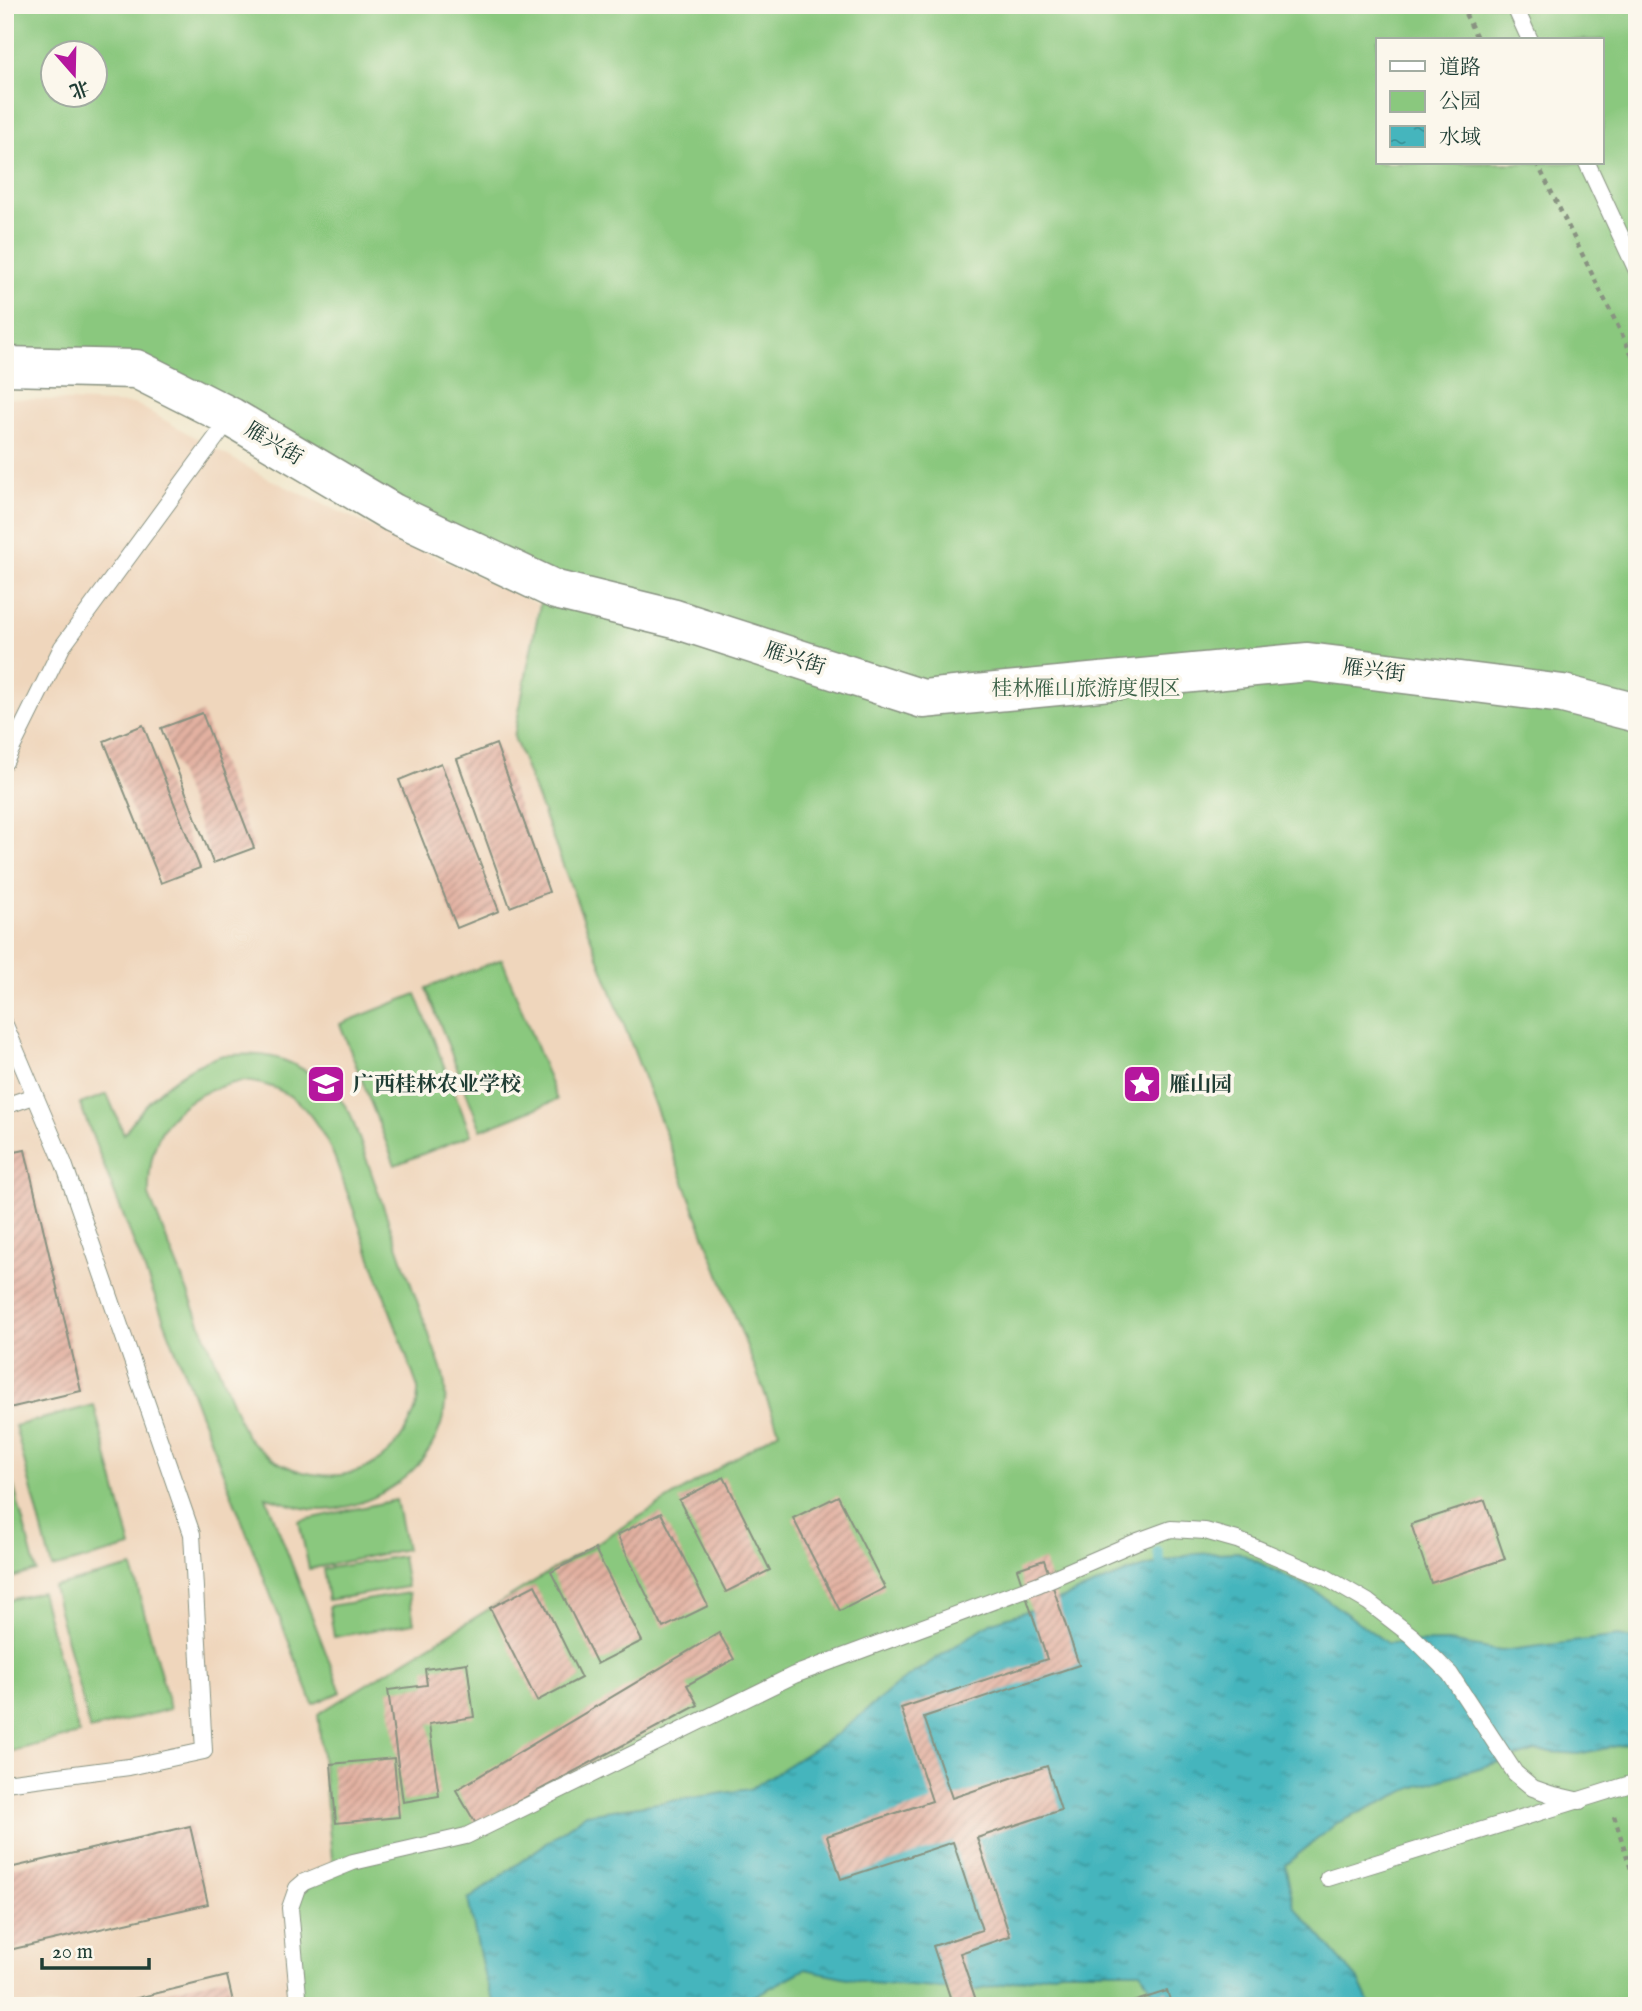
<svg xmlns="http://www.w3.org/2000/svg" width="1642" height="2011" viewBox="0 0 1642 2011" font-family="'IM FELL English','Noto Serif SC',serif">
<defs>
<pattern id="water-ripples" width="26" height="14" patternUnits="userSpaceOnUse" patternTransform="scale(1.75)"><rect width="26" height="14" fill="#45b5bd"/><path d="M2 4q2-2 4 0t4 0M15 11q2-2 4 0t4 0" fill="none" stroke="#39949a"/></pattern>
<pattern id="building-hatch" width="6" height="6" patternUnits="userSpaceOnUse" patternTransform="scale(1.75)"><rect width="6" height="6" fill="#e3b1a1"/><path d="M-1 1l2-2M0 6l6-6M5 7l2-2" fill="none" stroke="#b79184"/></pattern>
</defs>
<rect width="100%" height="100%" fill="#fbf7ec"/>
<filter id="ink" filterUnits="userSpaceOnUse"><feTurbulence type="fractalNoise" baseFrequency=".0143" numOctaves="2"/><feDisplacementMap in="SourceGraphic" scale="14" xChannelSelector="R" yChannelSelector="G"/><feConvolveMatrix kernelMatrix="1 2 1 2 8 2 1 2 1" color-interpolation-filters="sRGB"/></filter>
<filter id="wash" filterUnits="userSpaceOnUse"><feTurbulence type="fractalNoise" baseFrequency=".00686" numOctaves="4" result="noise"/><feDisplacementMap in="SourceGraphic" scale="28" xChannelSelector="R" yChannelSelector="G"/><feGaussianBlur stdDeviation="1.57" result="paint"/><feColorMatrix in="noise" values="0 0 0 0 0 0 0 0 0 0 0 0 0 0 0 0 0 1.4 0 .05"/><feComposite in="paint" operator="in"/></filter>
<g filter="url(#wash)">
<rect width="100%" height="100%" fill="#f1e8ce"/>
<path fill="#efd6bc" d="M5 398 136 404 265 477 538 604 514 737 779 1431 318 1714 333 1869 299 2006H5Z"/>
<g fill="#8ac87e" stroke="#548259" stroke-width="2" fill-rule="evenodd">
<path d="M5 5H1637V2006H299L292 1899 333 1869 318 1714 779 1431 514 737 544 583 137 369 5 366ZM1378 40H1602V163H1378ZM52 52H94V94H52Z"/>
<path d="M502 959 557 1100 481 1130 426 988Z"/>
<path d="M416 994 471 1135 395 1165 340 1024Z"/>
<path d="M223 1055C237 1055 253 1053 267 1056 296 1060 335 1087 350 1113L443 1374C459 1447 392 1506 324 1510 302 1511 286 1502 266 1497L341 1692 313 1704 80 1104 107 1094 124 1134C148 1096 180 1068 223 1055ZM243 1081C293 1085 314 1113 334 1156L418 1388C419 1406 413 1417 404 1433 368 1494 285 1485 245 1434L149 1196C147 1129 176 1094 243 1081Z"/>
<path d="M94 1405 131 1547 52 1568 15 1426Z"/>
<path d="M5 1453 36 1571 5 1580Z"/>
<path d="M396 1500 406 1549 309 1569 299 1521Z"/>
<path d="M402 1556 407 1587 328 1600 323 1569Z"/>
<path d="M132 1567 170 1709 90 1730 53 1587Z"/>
<path d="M41 1592 79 1734 5 1753V1601Z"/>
<path d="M409 1593 414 1623 334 1637 329 1606Z"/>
</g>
<path fill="url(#water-ripples)" stroke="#327978" stroke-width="2" d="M1238 1552 1315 1591 1387 1643 1449 1642 1501 1651 1619 1636 1637 1640V1746L1627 1744 1578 1754 1536 1751 1412 1788 1337 1823 1285 1865 1294 1906 1360 1982 1371 2006H1160L1141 1971H1061L974 1991 871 1983 805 1969 736 2006H496L485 1979 468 1900 586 1814 750 1789 839 1733 900 1682 992 1622 1040 1607 1131 1571 1193 1554Z"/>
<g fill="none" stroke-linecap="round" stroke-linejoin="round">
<path stroke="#45b5bd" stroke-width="10" d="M1158 1552 1164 1577"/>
</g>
<g id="blocks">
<g fill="url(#building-hatch)">
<path d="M202 713 254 848 213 863 161 728Z"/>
<path d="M143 725 200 868 161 883 104 741Z"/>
<path d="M496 744 549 892 510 907 457 759Z"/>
<path d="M441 763 499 911 457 928 399 780Z"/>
<path d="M25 1150 81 1391 5 1409V1154Z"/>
<path d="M724 1477 770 1570 726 1592 679 1500Z"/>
<path d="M838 1496 885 1588 840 1611 793 1518Z"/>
<path d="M1485 1500 1505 1559 1431 1583 1411 1524Z"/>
<path d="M661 1513 708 1606 663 1628 617 1535Z"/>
<path d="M595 1549 642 1641 597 1664 551 1572Z"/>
<path d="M1044 1560 1079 1665 924 1717 952 1798 1047 1766 1061 1810 977 1838 1010 1936 960 1953 978 2006H953L933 1946 982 1930 953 1842 841 1879 827 1836 932 1801 901 1708 1047 1659 1017 1569Z"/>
<path d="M535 1585 581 1678 537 1701 490 1608Z"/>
<path d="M719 1633 734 1659 687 1685 698 1705 476 1824 456 1790Z"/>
<path d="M467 1663 474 1717 429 1724 439 1796 403 1802 388 1690 427 1685 425 1669Z"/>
<path d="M394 1758 399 1817 336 1823 331 1764Z"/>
<path d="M190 1826 208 1904 5 1951V1869Z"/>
<path d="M227 1976 234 2006H109V2005Z"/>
<path d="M1167 1991 1172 2006H1123V2005Z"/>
</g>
</g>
</g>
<g filter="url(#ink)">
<use href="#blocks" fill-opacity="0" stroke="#889281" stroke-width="2"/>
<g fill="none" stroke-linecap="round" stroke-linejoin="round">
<g stroke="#889281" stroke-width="18">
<g id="service">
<path d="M1514 5 1530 40"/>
<path d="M1587 163 1637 271"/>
<path d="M5 762 62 647 231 417"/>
<path d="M5 1025 64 1164 192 1534 204 1751 129 1767 5 1783"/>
<path d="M5 1106 34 1096"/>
<path d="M1328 1878 1637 1782"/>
<path d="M299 2006 290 1908 297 1888 304 1882 353 1862 466 1836 794 1675 1039 1584 1138 1541 1171 1529 1205 1531 1237 1540 1325 1577 1368 1602 1412 1636 1450 1674 1515 1773 1533 1788 1550 1794 1580 1801"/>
</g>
</g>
<g stroke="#889281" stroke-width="41">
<path id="tertiary" d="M5 366 136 369 231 417 393 513 556 590 675 619 923 699 1308 662 1563 694 1637 713"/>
</g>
<g stroke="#889281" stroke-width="4.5" stroke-dasharray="5 5" stroke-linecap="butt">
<path d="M1461 5 1478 40"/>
<path d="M1537 163 1637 365"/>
<path d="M1614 1816 1637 1888"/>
</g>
<use href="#service" stroke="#fff" stroke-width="16"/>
<use href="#tertiary" stroke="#fff" stroke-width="38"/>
</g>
</g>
<defs>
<g id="school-square" transform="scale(2.0125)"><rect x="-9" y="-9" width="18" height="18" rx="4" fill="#b5179e" stroke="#fbf7ec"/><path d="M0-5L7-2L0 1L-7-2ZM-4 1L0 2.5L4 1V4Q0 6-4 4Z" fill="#fff"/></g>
<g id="sight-square" transform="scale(2.0125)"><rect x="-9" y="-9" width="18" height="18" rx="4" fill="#b5179e" stroke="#fbf7ec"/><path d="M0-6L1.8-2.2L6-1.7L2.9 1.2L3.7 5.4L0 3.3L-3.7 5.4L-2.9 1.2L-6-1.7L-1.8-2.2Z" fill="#fff"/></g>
</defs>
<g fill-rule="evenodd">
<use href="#school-square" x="326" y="1084"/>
<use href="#sight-square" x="1142" y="1084"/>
</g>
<g text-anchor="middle" stroke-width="7" stroke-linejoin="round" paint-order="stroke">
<g font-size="21" fill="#1f3d34" stroke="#fbf7ec">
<text transform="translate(274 443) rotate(31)" y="7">雁兴街</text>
<text transform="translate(795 658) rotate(18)" y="7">雁兴街</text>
<text transform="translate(1374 670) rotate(7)" y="7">雁兴街</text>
</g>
<g font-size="21" fill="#3a6046" stroke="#fbf7ec">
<text x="1086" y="695">桂林雁山旅游度假区</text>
</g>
<g font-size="21" font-weight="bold" fill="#1f3d34" stroke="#fbf7ec" text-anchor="start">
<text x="353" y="1091">广西桂林农业学校</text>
<text x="1169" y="1091">雁山园</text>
</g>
</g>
<rect width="1642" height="2011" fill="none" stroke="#fbf7ec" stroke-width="28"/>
<rect x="1376" y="38" width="228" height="126" fill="#fbf7ec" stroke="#a3ada2" stroke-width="2"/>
<rect x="1390" y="61" width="35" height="10" fill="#ffffff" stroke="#a3ada2" stroke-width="2"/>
<text x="1439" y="74" font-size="21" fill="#1f3d34">道路</text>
<rect x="1390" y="91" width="35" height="21" fill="#8ac87e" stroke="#a3ada2" stroke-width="2"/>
<text x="1439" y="108" font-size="21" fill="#1f3d34">公园</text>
<rect x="1390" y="126" width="35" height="21" fill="url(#water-ripples)" stroke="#a3ada2" stroke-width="2"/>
<text x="1439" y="144" font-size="21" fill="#1f3d34">水域</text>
<g transform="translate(74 74) rotate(160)"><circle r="33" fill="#fbf7ec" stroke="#a3ada2" stroke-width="2"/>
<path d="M0-5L12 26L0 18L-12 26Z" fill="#b5179e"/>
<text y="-10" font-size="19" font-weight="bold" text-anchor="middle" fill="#1f3d34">北</text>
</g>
<path d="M42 1958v10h107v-10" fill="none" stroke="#1f3d34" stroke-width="3.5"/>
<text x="52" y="1958" font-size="21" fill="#1f3d34" stroke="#fbf7ec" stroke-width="5" paint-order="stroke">20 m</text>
</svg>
